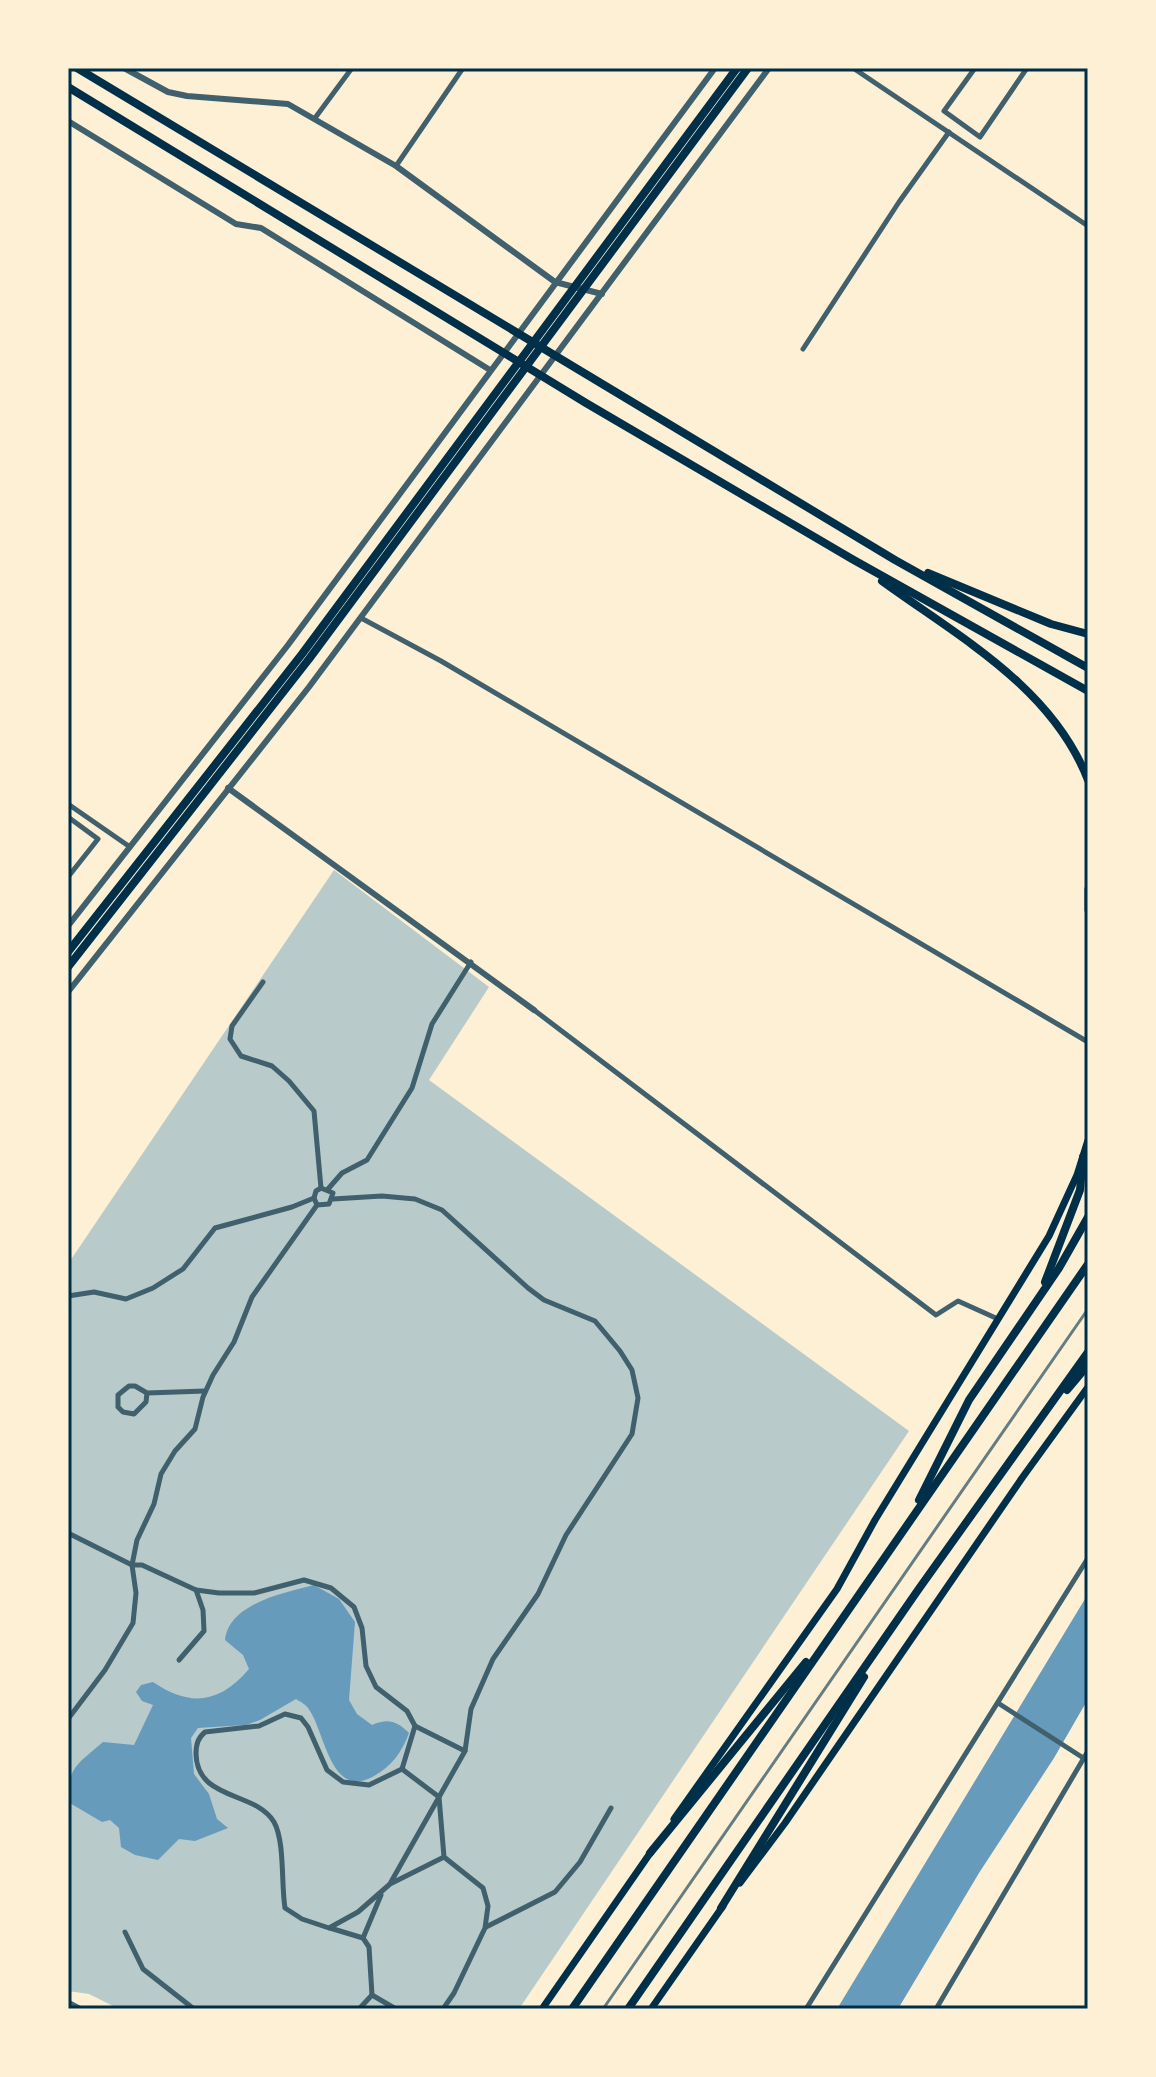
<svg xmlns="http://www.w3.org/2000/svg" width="1156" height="2077" viewBox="0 0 1156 2077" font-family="Overpass,sans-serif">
<rect width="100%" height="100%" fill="#fdf0d5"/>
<path fill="#b9caca" d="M334 870 489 987 429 1080 909 1431 519 2009H119L89 1994 68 1991V1264Z"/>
<g fill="#669bbc">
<path d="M314 1585 339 1599 355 1622 349 1700 357 1714 372 1725C388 1718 397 1721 409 1733 402 1752 392 1766 374 1776 331 1801 325 1733 310 1711 307 1705 301 1702 296 1699L260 1720 246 1725 198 1728 191 1738 194 1774 209 1794 217 1819 228 1828 195 1841 179 1839 158 1860 135 1855 121 1847 119 1828 110 1820 102 1822 68 1802C68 1766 77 1765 103 1742L134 1745 153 1705 142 1701 136 1692 141 1685 153 1682C190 1707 219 1704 249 1669L243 1655 225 1640C229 1603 284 1593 314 1585Z"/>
<path d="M1088 1594V1699L1054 1758 979 1873 898 2009H837Z"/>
</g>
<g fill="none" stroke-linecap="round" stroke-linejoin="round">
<g stroke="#3f606c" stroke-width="5">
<path d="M853 68 1088 226"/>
<path d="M975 68 944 111 980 137 1027 68"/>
<path d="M315 118 352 68"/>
<path d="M396 166 463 68"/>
<path d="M803 349 899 202 949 132"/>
<path d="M361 618 441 661 1088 1042"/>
<path d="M68 804 130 847"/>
<path d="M68 817 98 839 68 877"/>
<path d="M263 982 232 1026 230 1039 241 1056 272 1066 289 1081 314 1111 321 1188"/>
<path d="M534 1010 936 1315 958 1301 998 1319"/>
<path d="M328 1189 342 1173 367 1160 412 1088 432 1024 471 962"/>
<path d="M333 1199 382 1196 415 1199 442 1210 528 1288 544 1300 595 1321 620 1351 632 1370 638 1398 632 1434 566 1535 538 1594 493 1659 471 1709 465 1751"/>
<path d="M68 1296 94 1292 126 1299 153 1288 183 1269 215 1228 292 1207 314 1198"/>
<path d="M147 1393 146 1402 134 1414 123 1412 118 1407V1395L129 1386H135L147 1393 205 1391"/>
<path d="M68 1533 132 1565H142L196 1590 219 1593H254L304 1580 331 1588 354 1607 362 1628 366 1666 376 1687 407 1711 415 1726 465 1751 391 1882"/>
<path d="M179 1660 204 1631 203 1610 196 1590"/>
<path d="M998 1703 1088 1761"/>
<path d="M68 1719 105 1670 133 1623 136 1593 132 1565 137 1540 154 1504 161 1474 175 1451 195 1429 203 1397 213 1375 234 1342 252 1297 317 1205 314 1198 316 1191 321 1188 333 1193 329 1204 317 1205"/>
<path d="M402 1769 415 1726"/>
<path d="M486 1927 555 1892 580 1862 611 1808"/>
<path d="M330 1928 363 1938 369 1947 372 1995 396 2009"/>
<path d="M125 1932 143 1969 194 2009"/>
<path d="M363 1938 381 1895"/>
<path d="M68 2002 81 2009"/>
<path d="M359 2009 372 1995"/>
<path d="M443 2009 454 1993 485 1928 488 1906 483 1888 444 1857 390 1884 358 1912 329 1928 302 1919 285 1908C281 1884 285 1842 274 1822 256 1791 197 1801 196 1754 196 1744 198 1738 205 1732L259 1726 285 1714 301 1718 308 1727 327 1770 343 1782 369 1785 402 1769 439 1797 444 1857"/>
<path d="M806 2009 1088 1558"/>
<path d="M936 2009 1088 1751"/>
</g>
<g stroke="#3f606c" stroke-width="6">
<path d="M124 68 168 92 187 96 288 104 396 166 555 282 602 294"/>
<path d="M68 121 236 224 261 228 490 370"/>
<path d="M228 788 534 1010"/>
<path d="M68 926 288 645 715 68"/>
<path d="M68 992 309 687 769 68"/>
</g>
<g stroke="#003049" stroke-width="7">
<path d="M1088 889V910"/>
<path d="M674 1819 837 1589 875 1520 1049 1236 1077 1175 1088 1140"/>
<path d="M740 1883 785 1823 1022 1478 1088 1387"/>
<path d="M542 2009 653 1849"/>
<path d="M651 2009 723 1906"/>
</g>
<g stroke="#003049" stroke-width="8">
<path d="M68 952 302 654 737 68"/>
<path d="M68 967 309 659 748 68"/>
</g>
<g stroke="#003049" stroke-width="8">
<path d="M77 68 895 560 1088 668"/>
<path d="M68 87 586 403 852 559 1088 691"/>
<path d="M928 573 1051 624 1088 634"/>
<path d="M882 581C959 637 1052 687 1088 780"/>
<path d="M1045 1282 1080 1190 1083 1157"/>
<path d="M1067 1390 1088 1365"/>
<path d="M919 1500 969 1400 1059 1268 1088 1217"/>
<path d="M650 1853 806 1662"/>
<path d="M721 1908 864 1677"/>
<path d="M572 2009 1088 1264"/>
<path d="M628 2009 918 1590 1088 1352"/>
</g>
<path stroke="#657d81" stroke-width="3" d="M603 2009 1088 1309"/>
</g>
<rect width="1156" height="2077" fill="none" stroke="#fdf0d5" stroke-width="140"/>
<rect x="70" y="70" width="1016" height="1937" fill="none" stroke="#003049" stroke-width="3"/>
</svg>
